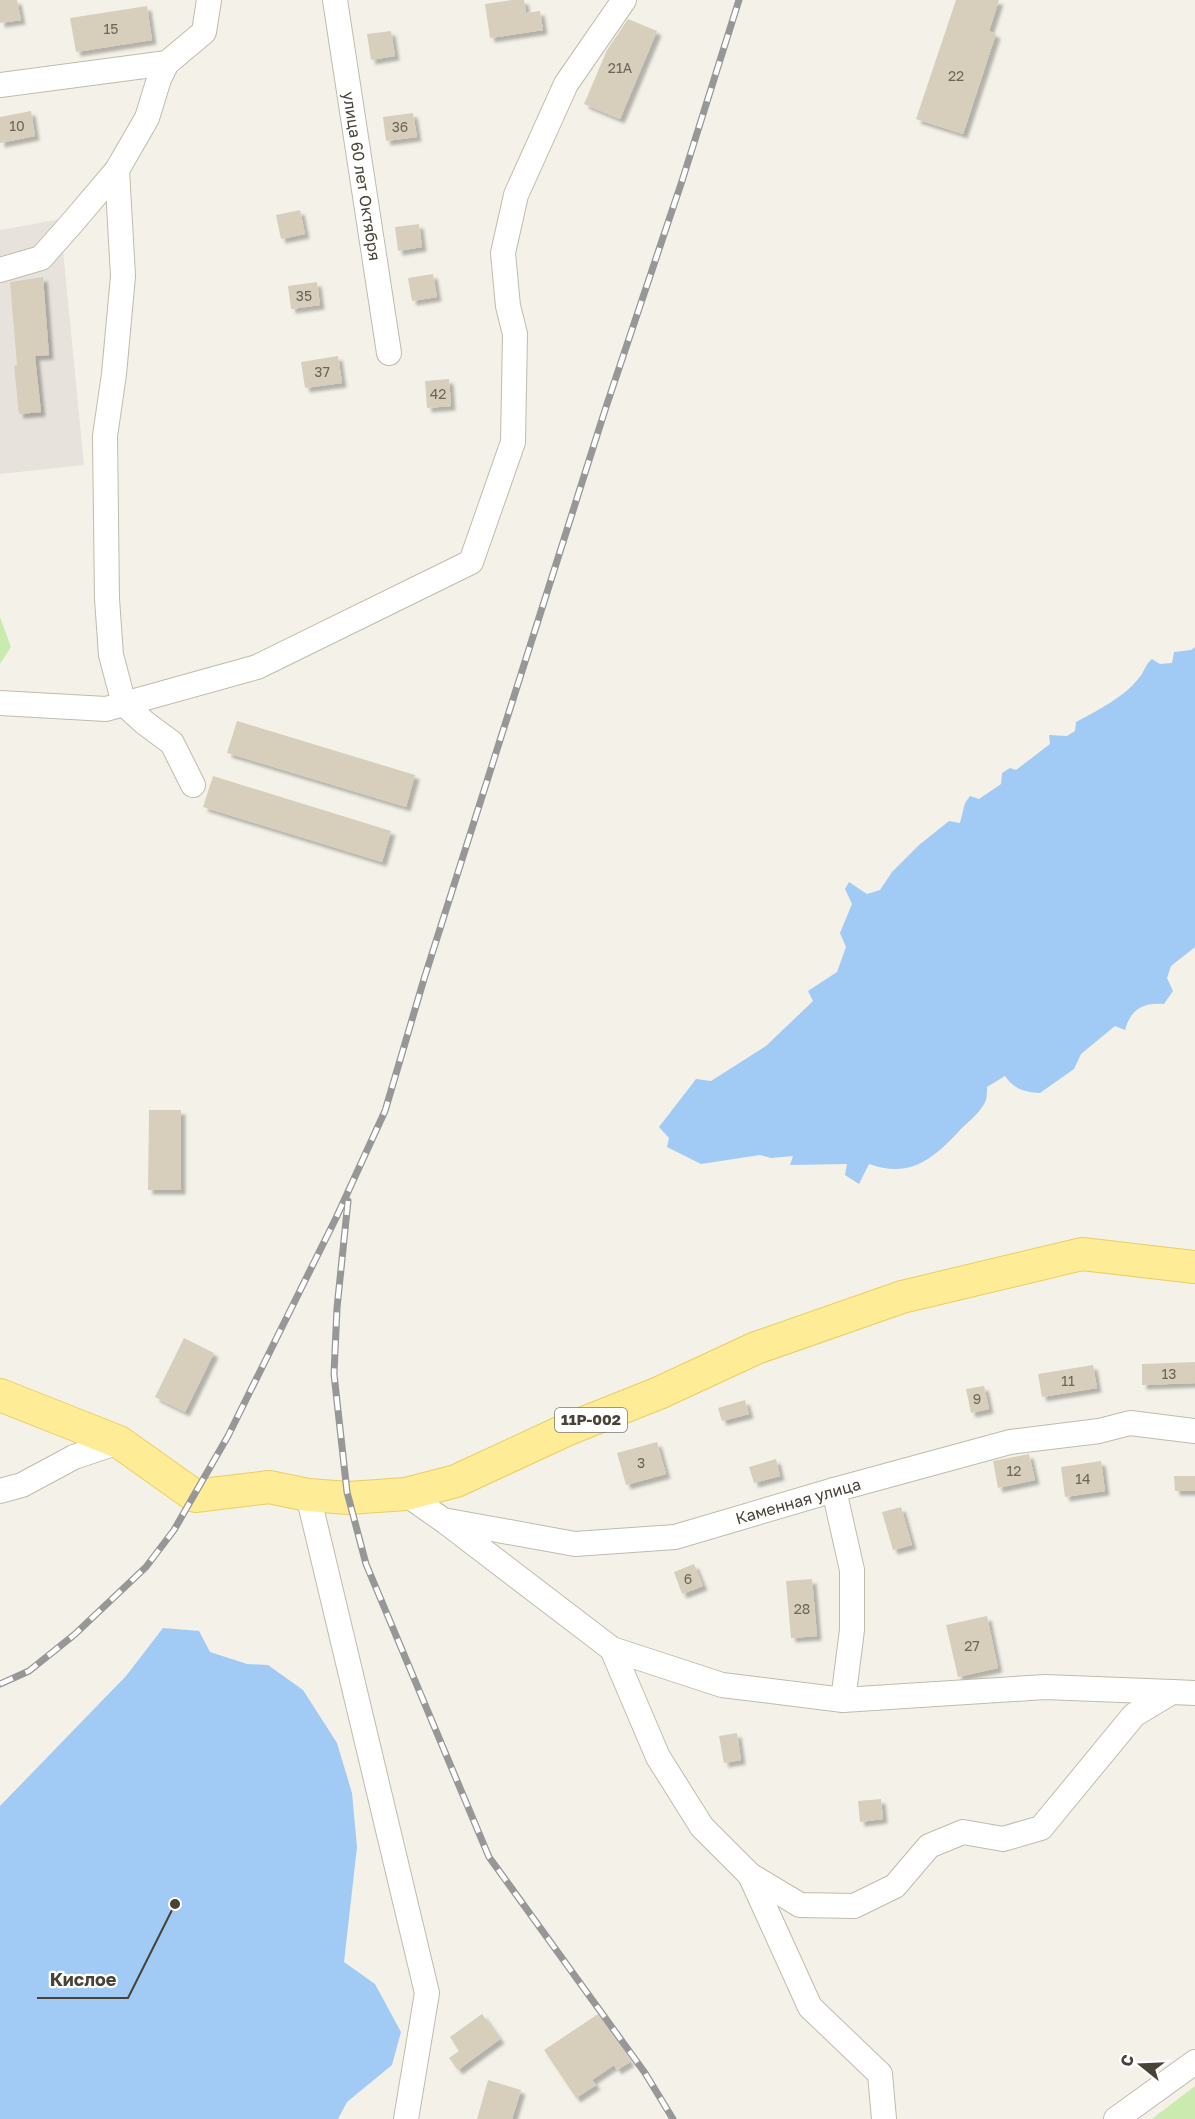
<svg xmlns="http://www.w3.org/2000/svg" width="1195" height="2119" viewBox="0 0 1195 2119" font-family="'Golos Text',sans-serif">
<defs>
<filter id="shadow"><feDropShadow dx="4.5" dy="4.5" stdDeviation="1.5" flood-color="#0004"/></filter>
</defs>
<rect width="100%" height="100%" fill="#f4f2e8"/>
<path fill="#e7e3dc" d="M60 219 84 465 0 474V230Z"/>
<g fill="#caeaaf">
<path d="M0 617 11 647 0 664Z"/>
<path d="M1195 2086V2119H1152Z"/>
</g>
<g fill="#a1caf4">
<path d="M1195 647V947L1171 966 1167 978 1173 991 1164 1004C1143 1002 1131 1009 1125 1030L1115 1026 1081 1054 1074 1069 1040 1093C1024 1092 1014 1089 1005 1076L987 1087C987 1091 987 1097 986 1100 982 1111 969 1121 961 1129 934 1158 911 1179 869 1164L859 1184 845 1175 847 1164 790 1165 793 1156 771 1158 760 1155 701 1164 667 1147 669 1138 659 1127 696 1079 711 1081 766 1046 813 1001 808 991 837 972 846 947 840 933 852 904 845 889 849 882 867 894 880 890 892 872 919 845 949 821 960 823 965 803 970 796 979 799 1001 784 1002 773 1010 768 1016 770 1050 744 1049 735 1067 736 1075 731 1076 722C1098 710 1123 698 1139 678 1145 671 1144 666 1152 659L1160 664 1172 663 1174 652 1191 650Z"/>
<path d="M163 1628 199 1631 210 1652 247 1664 268 1665 303 1690 337 1743 352 1793 357 1847 344 1962 375 1984 401 2032 392 2065 347 2102 338 2119H0V1806L126 1676Z"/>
</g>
<g fill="#d7cfbc" filter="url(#shadow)">
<path d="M0 0H17L21 20 0 23Z"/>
<path d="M512 0H524L526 13 540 11 543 30 490 38 485 4Z"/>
<path d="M956 0H999L989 31 996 34 963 134 916 119Z"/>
<path d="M147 6 152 40 76 52 70 18Z"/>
<path d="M628 19 657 31 620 119 584 104 607 50Z"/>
<path d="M391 31 395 56 371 60 367 34Z"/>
<path d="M31 111 35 136 0 143V117Z"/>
<path d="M413 113 417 137 386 141 383 117Z"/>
<path d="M300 210 305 234 281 239 276 215Z"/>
<path d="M419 224 422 247 398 251 395 227Z"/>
<path d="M433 274 437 297 412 301 408 278Z"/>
<path d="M43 277 49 355 35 356 41 412 19 414 14 366 17 365 10 282Z"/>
<path d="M317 282 320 305 291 309 288 286Z"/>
<path d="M338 356 342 383 305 388 301 362Z"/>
<path d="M449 379 451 406 427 408 425 381Z"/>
<path d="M237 721 415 775 406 807 227 753Z"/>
<path d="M213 776 391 831 382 862 203 807Z"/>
<path d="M149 1110H181V1190H148Z"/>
<path d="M184 1338 214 1353 185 1412 155 1397Z"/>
<path d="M1195 1362V1383L1142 1385V1364Z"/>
<path d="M1093 1365 1097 1388 1042 1397 1038 1374Z"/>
<path d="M984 1386 989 1409 971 1413 966 1389Z"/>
<path d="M745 1400 749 1414 722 1421 718 1408Z"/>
<path d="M657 1442 666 1474 626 1485 617 1453Z"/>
<path d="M1029 1454 1035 1480 998 1488 993 1461Z"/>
<path d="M776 1459 780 1476 754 1483 749 1467Z"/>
<path d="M1101 1461 1105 1491 1065 1497 1061 1467Z"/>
<path d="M1174 1476H1195V1491H1175Z"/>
<path d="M901 1507 912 1545 893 1550 882 1512Z"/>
<path d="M694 1564 703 1586 682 1594 674 1572Z"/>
<path d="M812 1579 817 1636 791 1638 786 1581Z"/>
<path d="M987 1616 998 1668 958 1677 946 1625Z"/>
<path d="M737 1733 741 1760 724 1763 719 1736Z"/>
<path d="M881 1799 883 1819 860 1822 858 1801Z"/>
<path d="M482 2014 500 2039 458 2070 449 2058 459 2051 450 2037Z"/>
<path d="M598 2014 630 2062 617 2070 614 2065 592 2080 596 2085 576 2098 544 2050Z"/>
<path d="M488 2080 521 2090 512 2119H477Z"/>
</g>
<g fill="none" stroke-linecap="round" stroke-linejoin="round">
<g stroke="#c0bbaa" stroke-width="26">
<g id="minor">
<path d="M335 0 389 353"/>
<path d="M0 85 167 63"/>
<path d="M117 170 123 276 114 374 105 436 107 599 111 655 124 704 145 723 172 743 193 785"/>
<path d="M0 270 41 258 72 223 117 170 147 118 159 79 167 63 204 32 209 0"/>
<path d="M0 703 106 709 257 667 471 562 513 442 515 334 508 306 503 253 516 195 566 84 624 0"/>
<path d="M0 1491 22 1485 74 1457 119 1442"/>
<path d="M406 1494 443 1520 575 1544 675 1537 834 1490 1010 1442 1099 1431 1130 1423 1195 1431"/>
<path d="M308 1495 427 1993 406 2119"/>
<path d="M447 1523 612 1649 722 1685 843 1700 852 1630V1570L834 1490"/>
<path d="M612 1649 658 1757 702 1827 750 1875 800 1905 854 1906 895 1886 929 1846 963 1832 1003 1839 1041 1828 1134 1715 1172 1692 1195 1693"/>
<path d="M843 1700 1045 1687 1172 1692"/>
<path d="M750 1875 810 2007 880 2074 884 2119"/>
<path d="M1116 2119 1195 2062"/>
</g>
</g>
<g stroke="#e9ce61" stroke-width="34">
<path id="major" d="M0 1395 119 1442 195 1496 269 1487 308 1495 349 1498 406 1494 456 1481 566 1430 659 1393 756 1348 902 1297 1082 1254 1195 1267"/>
</g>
<use href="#minor" stroke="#fff" stroke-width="24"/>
<use href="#major" stroke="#ffec96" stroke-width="32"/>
<g stroke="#979797" stroke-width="7">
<g id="rail">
<path d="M348 1201 337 1308 334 1374 347 1492 366 1564 489 1857 645 2073 673 2119"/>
<path d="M0 1684 29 1671 74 1635 146 1567 174 1530 228 1436 336 1218 385 1111 424 979 481 800 606 407 682 181 739 0"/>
</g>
</g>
<use href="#rail" stroke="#fff" stroke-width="4.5" stroke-dasharray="14" stroke-linecap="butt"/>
</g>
<g text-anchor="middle" stroke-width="4.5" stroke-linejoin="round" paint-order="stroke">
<g font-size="14" fill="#6c6658">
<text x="111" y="34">15</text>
<text x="620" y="73">21А</text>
<text x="956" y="81">22</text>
<text x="17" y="131">10</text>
<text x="400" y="132">36</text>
<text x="304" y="301">35</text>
<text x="322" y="377">37</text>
<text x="438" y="399">42</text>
<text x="1169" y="1379">13</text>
<text x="1068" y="1386">11</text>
<text x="977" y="1404">9</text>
<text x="641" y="1468">3</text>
<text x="1014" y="1476">12</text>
<text x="1083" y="1484">14</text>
<text x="688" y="1584">6</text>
<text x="802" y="1614">28</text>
<text x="972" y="1651">27</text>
</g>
<rect fill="#fff" stroke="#7f7b72" stroke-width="1.5" x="555" y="1408" width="72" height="24" rx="4.5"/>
<g font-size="15" font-weight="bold" fill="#484336">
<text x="591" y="1425">11Р-002</text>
</g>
<g font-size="16" fill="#484336" stroke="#fff">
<text transform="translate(362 176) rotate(81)" y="6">улица 60 лет Октября</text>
<text transform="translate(798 1501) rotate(-16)" y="6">Каменная улица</text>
</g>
</g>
<path fill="none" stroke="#484336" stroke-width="2" d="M175 1904L128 1998H37"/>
<circle fill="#484336" stroke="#fff" stroke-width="2" cx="175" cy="1904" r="6"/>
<g font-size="18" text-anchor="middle" font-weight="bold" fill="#484336" stroke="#fff" stroke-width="4.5" stroke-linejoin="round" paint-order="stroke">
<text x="83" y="1986">Кислое</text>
</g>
<g transform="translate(1141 2065) rotate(288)" stroke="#ffffff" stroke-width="4.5" paint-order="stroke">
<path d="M0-4.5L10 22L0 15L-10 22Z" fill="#484336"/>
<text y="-9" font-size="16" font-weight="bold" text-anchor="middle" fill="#484336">С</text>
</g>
</svg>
